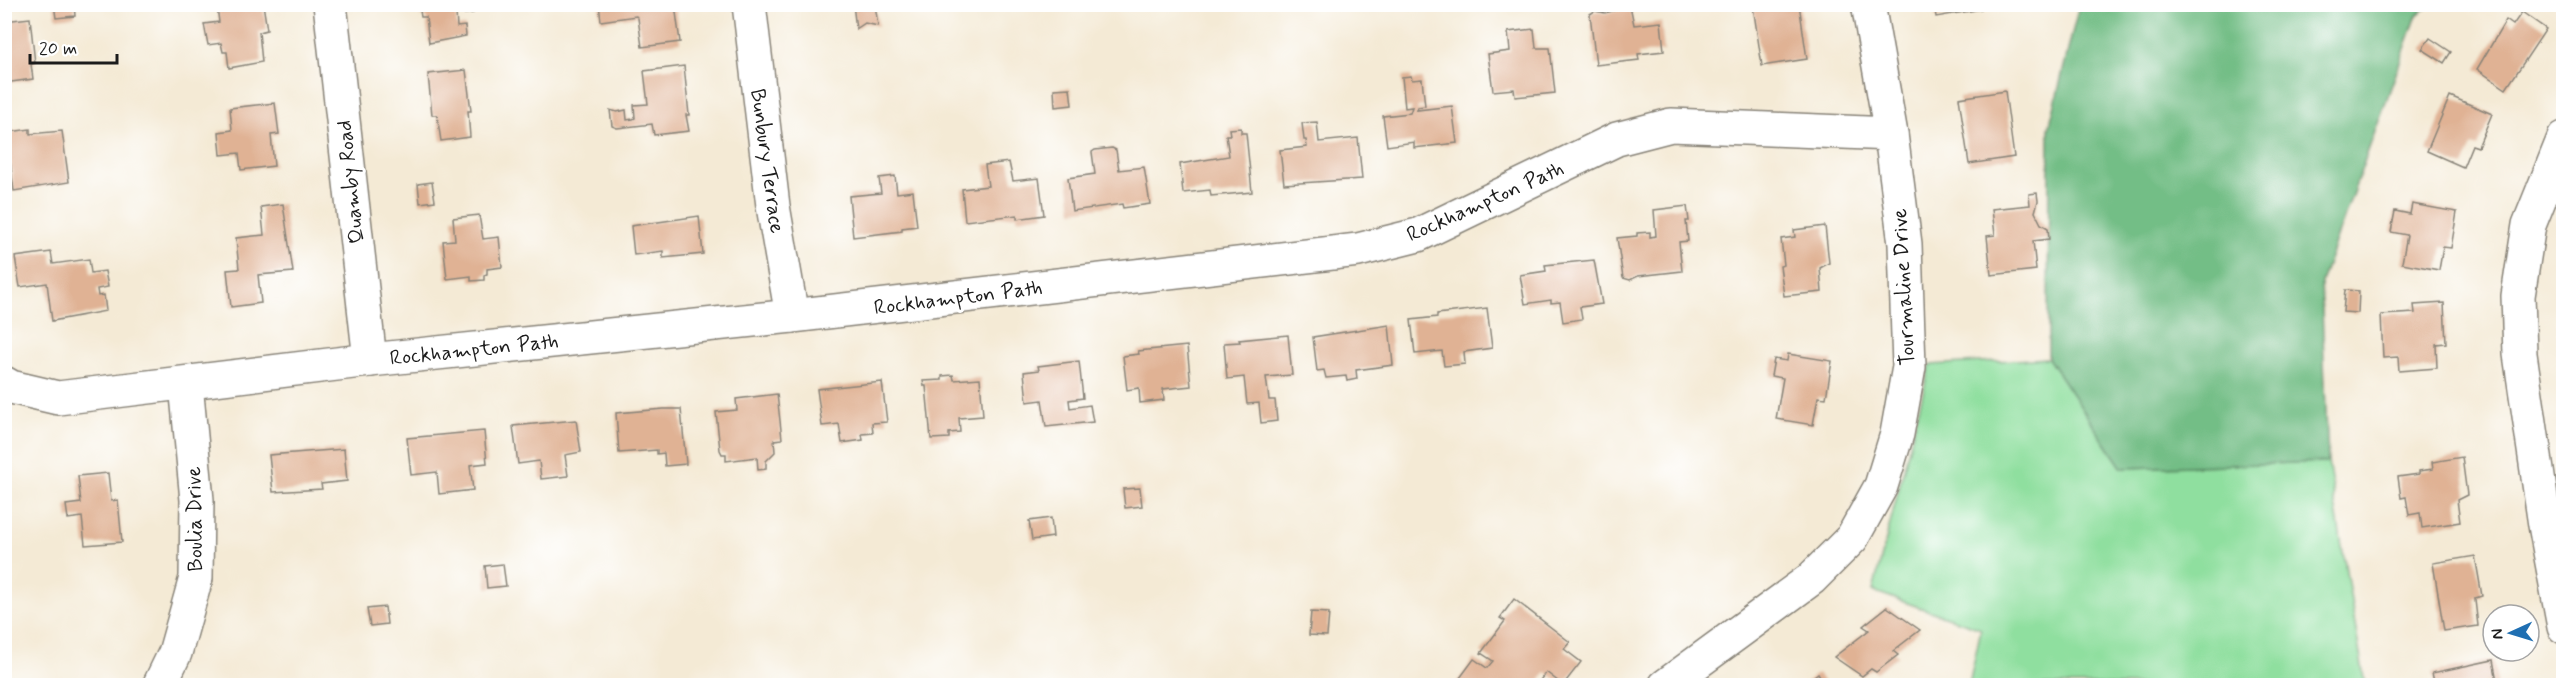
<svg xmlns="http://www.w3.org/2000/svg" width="2568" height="690" viewBox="0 0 2568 690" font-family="Mynerve,sans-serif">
<rect width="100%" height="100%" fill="#fff"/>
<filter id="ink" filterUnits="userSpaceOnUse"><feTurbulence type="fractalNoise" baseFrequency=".0167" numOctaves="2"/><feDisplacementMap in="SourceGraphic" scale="12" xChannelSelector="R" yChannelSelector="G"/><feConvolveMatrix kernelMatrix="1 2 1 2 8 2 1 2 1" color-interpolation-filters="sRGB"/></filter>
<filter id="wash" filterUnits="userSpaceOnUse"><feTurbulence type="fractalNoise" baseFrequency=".008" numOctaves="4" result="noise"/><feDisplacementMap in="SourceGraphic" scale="24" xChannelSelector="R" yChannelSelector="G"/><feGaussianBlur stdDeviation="1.35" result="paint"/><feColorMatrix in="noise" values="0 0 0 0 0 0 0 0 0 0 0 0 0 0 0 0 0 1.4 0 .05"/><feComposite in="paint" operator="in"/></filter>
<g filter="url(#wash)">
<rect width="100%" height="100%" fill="#f4ead5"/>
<path fill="#8fdf9f" stroke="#567e5e" stroke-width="1.5" d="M2048 358 2122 468 2328 462 2365 685H1969L1981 629 1873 591 1930 365Z"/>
<path fill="#73be86" stroke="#486d51" stroke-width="1.5" d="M2079 5H2430L2417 15 2321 282 2328 462 2122 468 2048 358 2049 128Z"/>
<g id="blocks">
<g fill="#e0b294">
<path d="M54 4H74L75 16 56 18Z"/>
<path d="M235 4H263L267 30 259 32 262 62 229 68 227 52H223L221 43 208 45 204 24 219 22 217 7Z"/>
<path d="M419 4H471L473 13 464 14V10L456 13 457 27 465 26 466 36 429 43 426 17H421Z"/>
<path d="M599 4 675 5 680 42 642 47 638 18 636 16 601 21Z"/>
<path d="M853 4H875L878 26 865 23 856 29Z"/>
<path d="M1763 4H1799L1807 59 1762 66 1753 6Z"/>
<path d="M1934 4H1981V9L1936 17Z"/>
<path d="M1628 7 1631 10 1634 25 1661 22 1664 51 1638 54 1639 60 1596 65 1590 14 1595 11 1605 13Z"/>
<path d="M2522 12 2546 29 2506 89 2477 69 2506 20 2513 25Z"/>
<path d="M30 18 35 63 31 64 33 79 4 83V21Z"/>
<path d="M1534 29 1536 48H1550L1555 93 1515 97 1514 89 1493 91 1488 54 1510 51 1508 32Z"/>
<path d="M2430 38 2451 52 2444 63 2422 49Z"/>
<path d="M684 66 689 115H686L689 131 654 135 652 124 617 128 612 126 610 110 617 112 626 110 627 120 633 119 635 118 634 105 648 104 644 71Z"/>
<path d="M466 70 471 111H468L470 137 441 141 437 115H432L428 74Z"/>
<path d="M1411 76 1412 80 1422 79 1425 106 1418 107 1417 110 1452 106 1457 143 1414 148V142L1387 146 1383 116 1410 113 1412 107 1405 108 1402 77Z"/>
<path d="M1070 88 1072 105 1055 107 1054 89Z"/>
<path d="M2005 91 2014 157 1969 164 1959 98Z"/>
<path d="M2450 96 2492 114 2478 147 2472 145 2463 167 2427 151Z"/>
<path d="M275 103 279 134 271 135 274 166 241 170 239 153 221 155 219 132 232 130 230 108Z"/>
<path d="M1317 122 1319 142 1358 138 1362 179 1284 184 1280 150 1307 147 1306 140H1304L1302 123Z"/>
<path d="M1241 128V133H1246L1252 192 1211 196 1210 190 1183 193 1180 164 1229 156 1226 135H1230L1229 129Z"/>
<path d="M30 129V134L62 131 69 182 14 191 10 160 4 161V133Z"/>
<path d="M1112 148 1116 150 1119 170 1144 167 1150 204 1123 208 1122 204 1072 211 1068 178 1095 174 1092 152 1095 150Z"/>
<path d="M1009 162 1013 181 1039 178 1044 215 1017 219V215L965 221 962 189 988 186 985 165Z"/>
<path d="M895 176 897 193 913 191 917 226 902 228V231L853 237 849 196 881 193 879 178Z"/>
<path d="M432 182 435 201 420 203 418 184Z"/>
<path d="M2037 193 2038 201 2035 212 2041 224 2048 228 2049 239 2033 241 2036 270 1991 275 1987 236 1995 235 1992 209 2030 205 2029 194Z"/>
<path d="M283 204 293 272 258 275 261 303 231 307 227 270 239 269 236 238 264 235 261 207Z"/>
<path d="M2412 204 2457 212 2451 248 2443 247 2439 270 2402 263 2407 235 2391 232 2395 211 2410 214Z"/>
<path d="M1687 206 1689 221H1686L1688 241 1679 242 1682 271 1638 276 1630 280 1623 278 1617 238 1637 236V233L1650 232V237L1656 236 1654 210Z"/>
<path d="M479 215 483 239 499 237 502 267 487 269V274L484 275V280L471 281V276L447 279 443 241 455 240 453 218Z"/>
<path d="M699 216 703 254 663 258V251L634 255 631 226Z"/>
<path d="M1825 226 1829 263 1820 268 1822 292 1784 296 1780 266 1784 265 1781 239 1795 237 1794 230Z"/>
<path d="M51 252 53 264 89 259 91 273 105 271 108 287 97 289 98 296 104 295 106 311 52 321 47 283 20 287 15 257Z"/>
<path d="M1594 260 1602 304 1580 307 1582 319 1563 322 1560 302 1551 303V300L1525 304 1520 275 1546 271 1545 265Z"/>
<path d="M2345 290 2359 291 2358 313 2343 312Z"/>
<path d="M2444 303 2446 343 2436 344 2437 368 2399 371 2398 357 2383 358 2381 315 2415 313 2414 305Z"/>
<path d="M1487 308 1492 348 1464 352 1465 364 1444 366 1442 351 1415 354 1411 320 1437 317V314Z"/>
<path d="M1389 325 1393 365 1356 370 1357 379 1347 381 1346 376 1326 378 1324 370 1317 371 1313 337Z"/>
<path d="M1288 335 1292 375 1266 377 1269 400H1275L1277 421 1261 423 1259 403 1247 404 1244 377 1227 379 1224 343 1240 342 1239 340Z"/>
<path d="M1187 346 1191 386 1163 389 1164 400 1140 403 1139 388 1127 390 1123 356 1139 354 1138 351Z"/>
<path d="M1788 354 1832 361 1826 398 1818 397 1813 425 1776 419 1783 378 1771 376 1774 359 1787 361Z"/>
<path d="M1079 361 1083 398 1069 400 1070 408 1090 405 1093 422 1046 427 1042 400 1027 402 1024 372 1039 370 1038 366Z"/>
<path d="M953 375 954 380 980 378 983 416 959 418 960 432 949 433V438L931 439 926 386H924L923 381 942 380V376Z"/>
<path d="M882 382 887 422 872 423 873 433 862 434 863 440 842 443 839 424 822 426 817 389Z"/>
<path d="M777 394 782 439 774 440 775 452 766 461V469L758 470 757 457 726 461V454H722L720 450 716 412 737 410 736 399Z"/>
<path d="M664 409H681L686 464 665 466 664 453 657 454V450L619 453 616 413Z"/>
<path d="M576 420 581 452 565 455 568 476 541 479 539 461 518 464 513 426Z"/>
<path d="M484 431 487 463 470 465 473 490 439 494 437 472 411 475 407 438Z"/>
<path d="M344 449 347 481 321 484 322 489 273 492 269 455Z"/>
<path d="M2462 457 2467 495 2457 500 2460 522 2422 528 2420 513 2409 515 2406 497 2401 498 2398 477 2419 474V471L2433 469 2432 462Z"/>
<path d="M108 473 111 501 118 500 122 542 85 545 82 517 68 519 66 505 81 503 78 476Z"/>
<path d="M1140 488 1142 506 1125 508 1123 489Z"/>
<path d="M1051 518 1053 537 1032 540 1029 521Z"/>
<path d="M2475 556 2482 596 2475 598V600L2478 626 2444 631 2433 563Z"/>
<path d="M503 564 506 586 487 588 485 566Z"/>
<path d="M1514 599 1570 642 1564 649 1581 662 1563 685 1546 672 1536 686H1454L1474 659 1487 668 1493 661 1481 653 1505 621 1500 618Z"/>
<path d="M385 607 387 624 370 626 367 609Z"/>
<path d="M1887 607 1920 630 1893 651 1898 655 1876 672 1871 669 1862 676 1834 657 1869 630 1863 626Z"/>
<path d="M1311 612 1329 613 1327 636 1309 635Z"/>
<path d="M2493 660 2498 686H2435L2432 673Z"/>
<path d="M1818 673 1826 686H1801Z"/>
</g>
</g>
</g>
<g filter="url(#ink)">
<use href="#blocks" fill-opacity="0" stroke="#888378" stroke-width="1.5"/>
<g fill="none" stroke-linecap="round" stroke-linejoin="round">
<g stroke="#888378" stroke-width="36">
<g id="minor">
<path d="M330 4 370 360"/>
<path d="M749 4 773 206 792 316"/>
<path d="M2564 138 2529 225 2518 296 2520 354 2545 525 2564 627"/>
<path d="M4 383 11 387 58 398 370 360 792 316 1358 250 1418 235 1617 139 1671 125 1891 134"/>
<path d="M159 686 175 653 196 578 197 500 186 384"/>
<path d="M1665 686 1811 579 1852 538 1881 486 1897 434 1909 367 1905 244 1891 134 1868 4"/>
</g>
</g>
<use href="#minor" stroke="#fff" stroke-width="33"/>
</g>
</g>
<g text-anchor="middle" stroke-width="6" stroke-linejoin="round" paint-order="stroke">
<g font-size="21" fill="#1c1c1c" stroke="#fff">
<text transform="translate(768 161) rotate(82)" y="7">Bunbury Terrace</text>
<text transform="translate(350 182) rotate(-96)" y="7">Quamby Road</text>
<text transform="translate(1485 201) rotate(-24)" y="7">Rockhampton Path</text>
<text transform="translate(1903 287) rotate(-93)" y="7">Tourmaline Drive</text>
<text transform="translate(958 297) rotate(-7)" y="7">Rockhampton Path</text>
<text transform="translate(474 349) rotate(-6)" y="7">Rockhampton Path</text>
<text transform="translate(194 519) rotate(-91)" y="7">Boulia Drive</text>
</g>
</g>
<rect width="2568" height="690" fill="none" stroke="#fff" stroke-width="24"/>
<g transform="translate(2511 633) rotate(266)"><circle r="28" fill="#ffffff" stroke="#a4a4a4" stroke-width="1.5"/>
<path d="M0-4.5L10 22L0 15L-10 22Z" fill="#1f6fb2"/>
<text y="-9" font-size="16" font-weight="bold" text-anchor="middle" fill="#1c1c1c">N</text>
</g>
<path d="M30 54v9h87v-9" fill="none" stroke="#1c1c1c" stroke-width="3"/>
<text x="39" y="54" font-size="18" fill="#1c1c1c" stroke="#ffffff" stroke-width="4.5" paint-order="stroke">20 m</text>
</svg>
